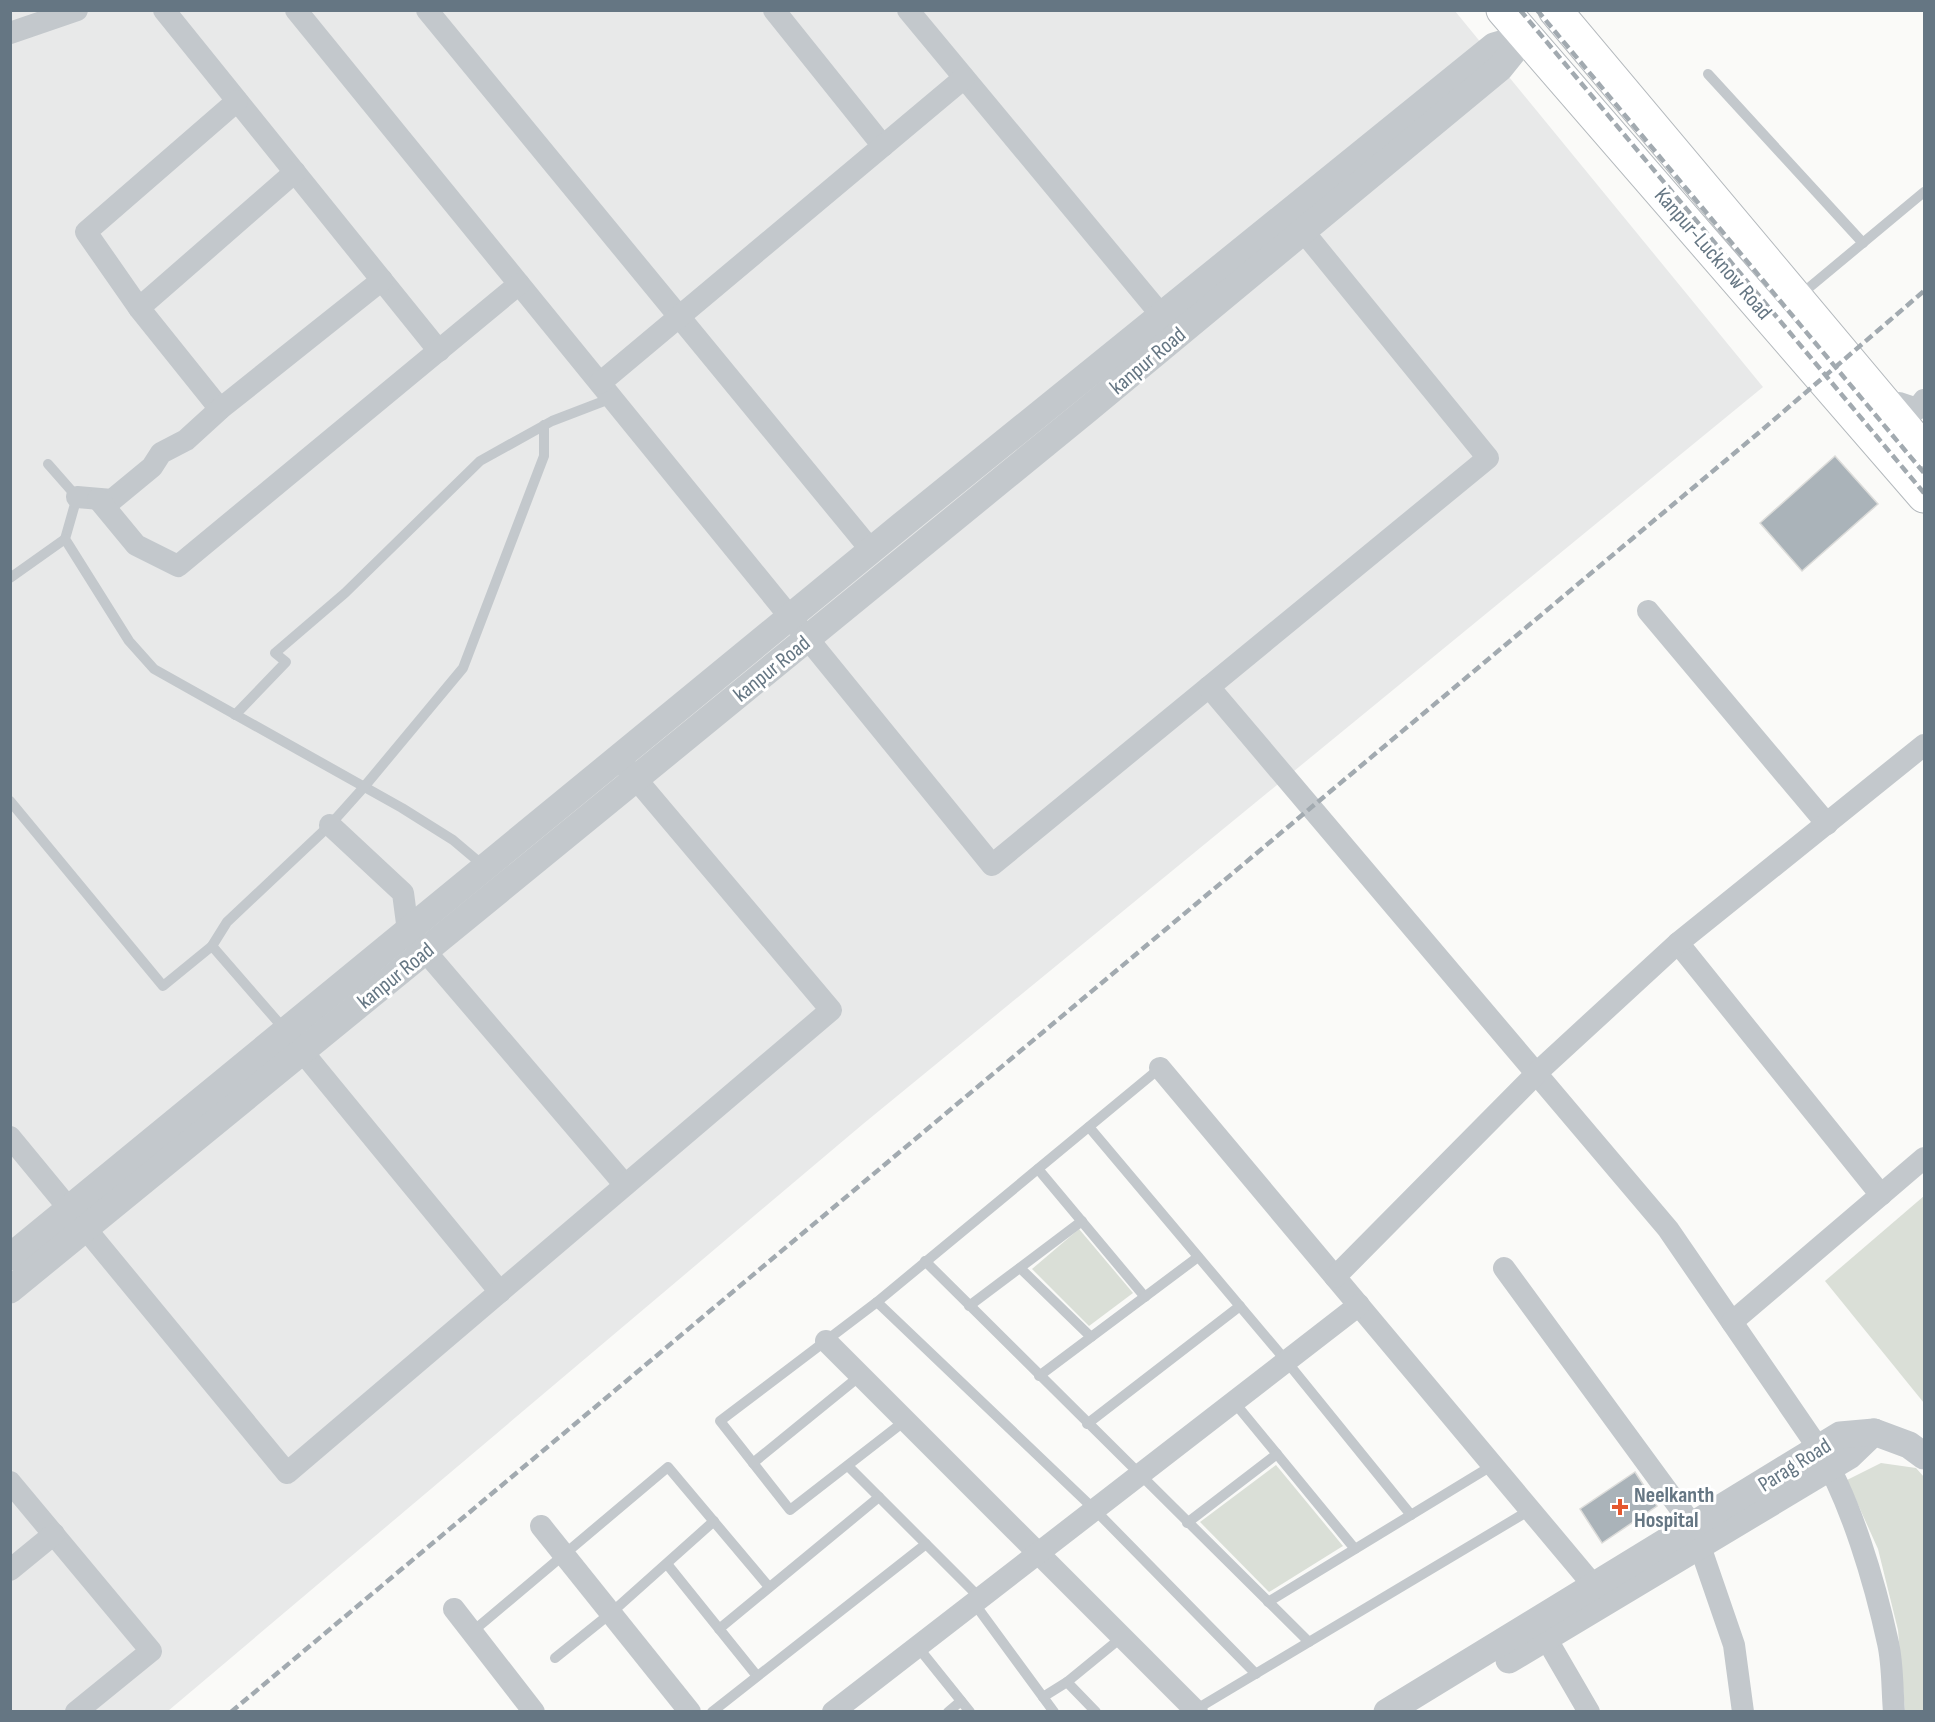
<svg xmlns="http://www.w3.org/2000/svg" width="1935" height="1722" viewBox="0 0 1935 1722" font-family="'Sofia Sans Condensed',sans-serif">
<rect width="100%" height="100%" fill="#fafaf8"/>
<path fill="#e8e9e9" d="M11 11H1455L1763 387 863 1124 168 1711 11 1712Z"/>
<g fill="#dadfd7">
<path d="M1924 1196V1403L1825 1281Z"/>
<path d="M1079 1229 1133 1293 1089 1326 1032 1269Z"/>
<path d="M1881 1463 1916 1468 1924 1477V1711H1905L1898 1630 1878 1549 1847 1480Z"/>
<path d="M1276 1465 1343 1546 1269 1592 1200 1522Z"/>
</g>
<g fill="#aab3b9" stroke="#dcdcda" stroke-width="1.5">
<path d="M1835 456 1878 504 1802 571 1760 523Z"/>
<path d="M1635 1472 1657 1506 1602 1543 1580 1509Z"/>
</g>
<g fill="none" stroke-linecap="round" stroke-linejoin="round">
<g stroke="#b4b9bd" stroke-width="35">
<g id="trunk">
<path d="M1503 10 1924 496"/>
<path d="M1555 10 1924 450"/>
</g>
</g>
<g stroke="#c3c8cc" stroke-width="10">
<path d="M1708 74 1863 243"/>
<path d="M1799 296 1924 192"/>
<path d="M48 464 77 497 65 539 129 641 154 669 402 808 453 840 485 867"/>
<path d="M10 578 65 539"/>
<path d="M235 715 286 662 275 653 345 593 480 461 552 421 612 398"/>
<path d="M10 801 163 986 212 946 285 1030"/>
<path d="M212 946 227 922 330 825 364 787 463 668 544 456V425"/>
<path d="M1089 1127 1287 1362 1411 1515"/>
<path d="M1038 1169 1145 1297"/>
<path d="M925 1261 1309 1642"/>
<path d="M1020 1268 1091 1337"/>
<path d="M877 1302 1095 1510 1256 1674"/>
<path d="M969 1306 1082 1221"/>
<path d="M1039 1376 1198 1257"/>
<path d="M1234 1402 1355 1549"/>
<path d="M906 1420 790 1510 720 1421 877 1302 1160 1068"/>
<path d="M1087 1424 1240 1306"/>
<path d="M753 1463 861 1375"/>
<path d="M848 1466 980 1598"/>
<path d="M1187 1523 1277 1454"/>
<path d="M667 1564 757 1676"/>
<path d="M1268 1602 1493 1465"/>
<path d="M974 1603 1054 1712"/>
<path d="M719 1629 879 1497"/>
<path d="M472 1632 668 1467 769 1587"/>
<path d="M917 1646 970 1712"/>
<path d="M555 1658 611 1613 714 1521"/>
<path d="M1067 1682 1096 1712"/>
<path d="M1043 1697 1067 1682 1122 1637"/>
<path d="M1195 1710 1530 1510"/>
<path d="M712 1712 926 1544"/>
<path d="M948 1712 961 1701"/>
</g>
<g stroke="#c3c8cc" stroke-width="22">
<path d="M164 10 439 351"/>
<path d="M296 10 992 865 1488 458 1303 231"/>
<path d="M427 10 871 550"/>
<path d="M774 10 883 146"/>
<path d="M908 10 1172 328"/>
<path d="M10 33 77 10"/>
<path d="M139 308 295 172"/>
<path d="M600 383 964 78"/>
<path d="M1889 408 1899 403 1917 409 1924 400"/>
<path d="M220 409 139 308 86 232 237 101"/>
<path d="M77 497 112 500 152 467 161 453 186 440 220 409 382 280"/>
<path d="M98 499 136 545 178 566 519 284"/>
<path d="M1648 611 1827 824"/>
<path d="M1209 687 1668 1229 1819 1449C1851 1501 1875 1583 1888 1643 1893 1665 1892 1689 1894 1712"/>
<path d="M330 825 403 893 408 931 625 1185"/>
<path d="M1678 943 1881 1195"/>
<path d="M292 1039 500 1292"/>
<path d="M1160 1068 1604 1598"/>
<path d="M10 1137 287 1473 831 1010 625 766"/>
<path d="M1504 1268 1693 1526 1734 1645 1743 1712"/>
<path d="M1335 1277 1542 1068 1678 943 1924 745"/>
<path d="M1732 1322 1924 1158"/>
<path d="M826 1341 1197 1712"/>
<path d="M10 1482 151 1651 76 1712"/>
<path d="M541 1526 690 1712"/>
<path d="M10 1570 54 1534"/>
<path d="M454 1609 534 1712"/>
<path d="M1546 1638 1589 1712"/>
<path d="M833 1712 1359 1305"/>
</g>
<g stroke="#c3c8cc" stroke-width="27">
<path d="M10 1257 902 525 1494 46 1525 37"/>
<path d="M10 1290 1087 410 1500 68 1525 37"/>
<path d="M1509 1660 1849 1456 1874 1432"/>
<path d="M1387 1712 1840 1435 1874 1432 1909 1445 1924 1456"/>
</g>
<use href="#trunk" stroke="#fff" stroke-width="33"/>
<g stroke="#a2aab0" stroke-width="4.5" stroke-dasharray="9 4.5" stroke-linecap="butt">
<path d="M1520 10 1924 493"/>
<path d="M1537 10 1924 473"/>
<path d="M231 1712 1762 430 1924 291"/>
</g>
</g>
<path fill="#e4572e" stroke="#fff" stroke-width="2" d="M1617 1498h6v6h6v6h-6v6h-6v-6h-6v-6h6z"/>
<g text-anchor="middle" stroke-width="6" stroke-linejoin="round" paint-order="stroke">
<g font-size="22" fill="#657683" stroke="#fff">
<text transform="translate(1714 253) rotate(49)" y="8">Kanpur-Lucknow Road</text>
<text transform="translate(1147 360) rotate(-40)" y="8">kanpur Road</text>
<text transform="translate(771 668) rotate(-39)" y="8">kanpur Road</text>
<text transform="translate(395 975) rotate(-39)" y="8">kanpur Road</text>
<text transform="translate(1794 1464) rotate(-32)" y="8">Parag Road</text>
</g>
<g font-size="22" font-weight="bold" fill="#657683" stroke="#fff" text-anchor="start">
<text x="1634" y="1502">Neelkanth<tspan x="1634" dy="25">Hospital</tspan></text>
</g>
</g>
<rect width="1935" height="1722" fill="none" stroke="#657683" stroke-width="24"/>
</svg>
